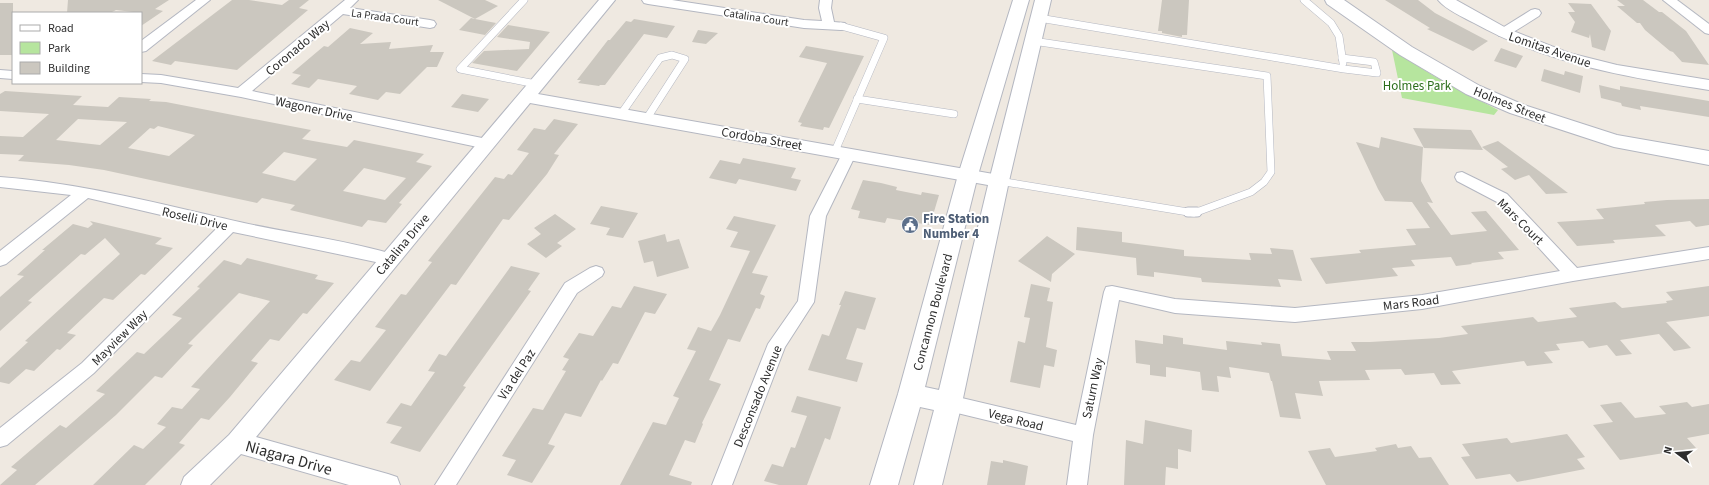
<svg xmlns="http://www.w3.org/2000/svg" width="1709" height="485" viewBox="0 0 1709 485" font-family="'Source Sans 3',sans-serif">
<rect width="100%" height="100%" fill="#efe9e1"/>
<path fill="#b6e59e" d="M1392 50 1434 76 1498 110 1494 115 1402 98Z"/>
<g fill="#cbc7bf" fill-rule="evenodd">
<path d="M68 0H169L155 9 163 11 141 26V13L116 10 110 13H67Z"/>
<path d="M232 0H249L282 5 289 0H309L299 8 308 10 237 70 175 61 171 65 152 61Z"/>
<path d="M438 0H485L498 6 475 19Z"/>
<path d="M1162 0H1189L1187 35H1182V37L1162 33V31H1158Z"/>
<path d="M1385 0H1418L1435 13 1488 41 1473 51 1427 29 1430 28Z"/>
<path d="M1617 0H1643L1659 12H1662L1686 31 1709 65 1682 62 1673 52 1670 51 1645 30 1640 23H1637L1617 6H1625Z"/>
<rect x="0" y="3" width="13" height="52"/>
<path d="M1568 3 1591 4 1611 31 1605 51 1592 47 1590 34 1589 38 1571 32 1575 22 1568 12H1575Z"/>
<path d="M471 18 475 19 496 23 485 35 459 30Z"/>
<path d="M634 19 675 26 667 38 644 34 605 85H600L599 86 578 83 581 80H577L608 40H610L626 21 631 22Z"/>
<path d="M508 25 550 32 517 71 472 63 484 51 529 49 530 42 497 37Z"/>
<path d="M350 28 373 33 360 44 391 42 389 49 433 45 430 52H444L437 67H427L400 94 386 92 378 100 349 94 357 86 318 79 309 88 291 84 301 75 292 73 324 46 328 47Z"/>
<path d="M698 30 718 33 706 44 692 42Z"/>
<path d="M806 46 864 56 829 128 824 127 823 130 800 126 802 123 798 122 827 63 799 57Z"/>
<path d="M1501 48 1523 56 1516 68 1494 61Z"/>
<path d="M1544 69 1564 75 1565 71 1583 76 1580 93 1541 81Z"/>
<path d="M1599 85 1620 90V86L1709 101V117L1640 106 1641 110 1622 106 1621 103 1601 98Z"/>
<path d="M5 91 82 96 73 105 108 107 119 97 151 99 149 101 166 102 311 130 302 139 347 147 354 140 424 154 416 162 432 166 399 203 402 204 386 223 368 220 362 227 290 210 295 205 262 198 257 203 104 170 69 165 18 161 24 155 0 154V136L23 137 49 114 0 111V94ZM78 119 127 122 100 145 56 140ZM158 126 195 135 169 156 128 148 150 128 154 129ZM284 152 317 159 295 181 262 173ZM364 168 406 178 385 200 343 191Z"/>
<path d="M462 94 489 99 478 112 451 107Z"/>
<path d="M554 119 578 124 554 154 559 155 547 174 509 220 503 219 456 285 451 284 370 391 334 380 351 360 360 362 386 330 375 327 401 294 406 295 432 262 428 261 495 177 504 179 508 174 512 175 529 153 517 150 534 128 545 130Z"/>
<path d="M1413 128 1471 130 1483 150 1424 148Z"/>
<path d="M1381 137 1423 147 1421 181 1433 203 1427 202 1451 235 1487 231 1471 212 1486 211 1519 250 1498 252 1504 259 1471 263 1472 264 1456 266 1451 257 1411 260 1415 266 1392 268 1398 276 1326 284 1310 258 1361 253 1359 250 1416 245 1406 229 1430 228 1412 202 1385 201 1378 189 1356 142 1379 148Z"/>
<path d="M1498 141 1539 171 1568 193 1546 194 1529 175 1515 180 1501 169 1508 167 1482 147Z"/>
<path d="M743 158 796 168 791 178 801 180 796 191 739 179 736 184 709 178 720 160 740 164Z"/>
<path d="M863 180 881 183 897 187 896 190 921 195 922 192 939 195 930 225 887 218 885 223 858 218 860 211 851 209Z"/>
<path d="M1709 199V225L1696 227 1690 221 1655 225 1666 236 1613 240 1615 243 1577 246 1557 222 1604 219 1596 209 1645 204 1644 202 1667 200Z"/>
<path d="M601 206 638 213 623 238 606 235 610 228 590 224Z"/>
<path d="M555 214 576 229 557 243 562 246 546 258 527 244 541 234 534 228Z"/>
<path d="M734 216 776 225 752 273 768 276 760 294 765 296 760 309 756 308 740 342 728 339 709 380 721 384 702 423 703 424 695 443 685 440 669 475 692 482 691 485H620L653 422 666 425 679 398 673 396 696 351 687 349 698 327 711 331 720 315 750 251 730 247 738 232 726 229Z"/>
<path d="M90 221 162 238 155 244 173 248 145 275 141 274 113 300 104 298 67 333 76 335 60 350 57 349 34 371 26 369 9 384 0 382V368L28 342 25 341 120 254 105 238 85 255 81 254 28 301 32 302 0 331V297L24 276 17 275 45 250H42L73 224 88 228 93 224Z"/>
<path d="M1077 227 1122 232V242L1184 250V256L1251 260 1249 253 1272 254 1270 248 1293 250 1302 281 1278 279 1281 287 1202 282 1201 278 1154 272V277L1137 275 1136 258 1076 250Z"/>
<path d="M665 234 667 242 679 239 689 268 657 277 653 261 644 263 638 241Z"/>
<path d="M1047 236 1075 254 1052 274 1051 282 1018 261Z"/>
<path d="M247 258 318 275 315 279 334 283 307 314 303 313 279 341 270 339 251 361 258 363 230 397 209 420 201 418 179 443 185 445 145 485H93L134 445 143 449 166 427 157 424 172 407 182 409 200 389 191 387 270 301 239 293 188 344 193 345 162 378 155 376 116 415 35 485H0L17 470 11 467 60 425 66 428 105 394 96 391 137 352 144 354 182 318 172 315 200 288 197 287 224 260 241 265Z"/>
<path d="M511 266 540 273 528 290 531 291 463 386 466 387 454 404 420 452 390 443 402 427 386 423 401 403 411 406 435 372 428 371 439 354 446 356Z"/>
<path d="M1031 284 1050 288 1047 301 1053 302 1046 347 1057 350 1054 367 1044 365 1040 388 1010 382 1018 341 1025 343 1030 318 1024 317Z"/>
<path d="M634 286 667 294 655 314 645 312 618 364 613 363 602 381 601 380 581 417 565 413 548 444 555 446 532 483 507 475 516 460 502 456 533 408 543 410 566 371 562 370 569 359 563 357 579 333 593 336 612 306 621 308Z"/>
<path d="M1709 286V316L1666 322 1691 348 1674 351 1659 334 1620 340 1632 354 1616 356 1607 345 1589 348 1583 341 1556 344 1560 350 1544 352 1553 363 1527 366 1524 361 1452 371 1461 384 1441 385 1434 373 1405 375 1401 369 1365 370 1370 380 1319 381 1323 396 1295 393 1301 419 1280 417 1272 381H1271L1269 373 1229 367 1231 378 1217 376 1219 392 1202 390 1200 372 1166 367V377L1150 375V365L1136 363 1135 340 1163 344V335L1183 338V344L1227 350 1226 341 1262 345 1261 342 1280 344 1282 356 1331 360 1327 351H1356L1351 342H1370L1439 338 1468 334 1461 326 1533 317 1538 322 1577 317 1569 308 1615 302 1622 308 1667 303 1666 301 1673 300 1666 292Z"/>
<path d="M845 291 876 298 865 330 857 328 846 359 863 363 857 382 808 370 822 334 829 336 841 305H839Z"/>
<path d="M797 396 841 407 830 440 825 438 807 485H779L764 481 772 464 783 467 791 447 795 448 807 416 791 412Z"/>
<path d="M1621 402 1635 418 1666 414 1659 406 1687 402 1692 407 1709 404V434L1687 438 1696 448 1620 460 1593 425 1613 422 1600 405Z"/>
<path d="M1145 420 1192 430 1191 452 1178 449V469L1166 467 1165 485H1124L1126 440 1143 444Z"/>
<path d="M1567 434 1585 457 1577 459 1585 469 1517 482 1510 474 1476 479 1461 457 1470 456 1462 444 1507 438 1511 443Z"/>
<path d="M1396 444 1398 448 1411 446 1419 458 1431 457 1449 485H1326L1308 451 1330 448 1335 457 1377 451 1375 448Z"/>
<path d="M1003 460 1028 466 1025 485H987L991 461 1003 463Z"/>
</g>
<g fill="none" stroke-linecap="round" stroke-linejoin="round">
<g stroke="#b4b7c1" stroke-width="8">
<g id="service-far1">
<path d="M524 0 460 69 536 84"/>
<path d="M1304 0 1331 23 1339 36 1343 63"/>
<path d="M1039 18 1344 69 1377 73 1374 62 1342 58"/>
<path d="M857 99 954 114"/>
<path d="M621 114 660 58 672 55 685 59 647 118"/>
<path d="M835 151 884 38 841 26"/>
<path d="M999 181 1194 213 1251 192 1264 182 1271 172 1267 76 1033 41"/>
</g>
</g>
<g stroke="#b4b7c1" stroke-width="11">
<path id="service" d="M1188 212H1197"/>
</g>
<g stroke="#b4b7c1" stroke-width="2">
<g id="minor">
<path d="M196 0H210L146 51 141 52V41Z"/>
<path d="M345 0H358L350 8 430 20 434 21 436 24 434 27 430 28 343 14 252 91 487 139 492 141 494 144 492 147 487 149 241 97 161 83 141 82V74L161 75 238 88Z"/>
<path d="M642 0H672L804 20 822 21 819 8 820 0H832L831 8 834 22 845 23 847 26 845 29 841 30 804 28 648 4 644 3Z"/>
<path d="M1663 0H1677L1709 24V34L1705 33Z"/>
<path d="M1535 9 1539 10 1541 13 1539 16 1507 36H1499L1497 33 1499 30 1531 10Z"/>
<path d="M0 70 13 71V79L0 78Z"/>
<path d="M849 149 854 151 856 154 826 216 814 302 785 347 732 485H712L768 344 798 301 810 216 842 154 844 151Z"/>
<path d="M1462 172 1507 194 1577 268 1709 247V259L1573 281 1422 309 1295 322 1175 313 1119 300 1093 435 1087 485H1067L1073 441 949 411 942 409 940 403 942 397 949 395 1076 425 1104 292 1106 287 1112 286 1175 299 1295 308 1422 295 1560 271 1497 202 1457 181 1455 177 1457 173Z"/>
<path d="M0 177C83 183 163 205 244 223 294 234 347 240 396 255L398 259 396 263 390 265 233 232 94 373 7 445 0 447V428L82 363 217 228 88 198 6 264 0 266V251L71 195 0 187Z"/>
<path d="M596 266 602 268 604 272 602 276 577 293 456 485H435L565 283 590 268Z"/>
</g>
</g>
<g stroke="#b4b7c1" stroke-width="2">
<g id="tertiary">
<path d="M599 0H615L538 94 999 175 1006 176 1008 181 1006 186 999 187 530 103 256 437 388 474 397 477 400 485H349L241 454 210 485H181L184 477 229 435Z"/>
<path d="M1438 0H1456L1508 29 1569 53 1617 65 1709 80V90C1626 77 1548 64 1474 23 1463 17 1446 10 1438 0Z"/>
</g>
</g>
<g stroke="#b4b7c1" stroke-width="2">
<g id="secondary">
<path d="M1013 0H1029L978 175 925 387 939 390 989 181 1035 0H1051L1009 181 962 403 942 485H914L934 410 920 407 898 485H870L898 394 958 175Z"/>
<path d="M1325 0H1344L1412 47 1480 86 1524 105 1617 135 1709 151V165L1614 147 1510 113 1466 94 1400 55 1327 4Z"/>
</g>
</g>
<use href="#service-far1" stroke="#fff" stroke-width="7"/>
<use href="#service" stroke="#fff" stroke-width="9"/>
<use href="#minor" fill="#fff" fill-rule="evenodd"/>
<use href="#tertiary" fill="#fff" fill-rule="evenodd"/>
<use href="#secondary" fill="#fff" fill-rule="evenodd"/>
</g>
<defs>
<g id="civic-disc" transform="scale(0.9)"><circle r="9.5" fill="#5c6f8a" stroke="#fff"/><path d="M-.6-6.5H3V-4.5H.6V-3L4-1V1h2V6H-6V1h2V-1L-.6-3ZM-1.2 2.5V6h2.4V2.5Z" fill="#fff"/></g>
</defs>
<g fill-rule="evenodd">
<use href="#civic-disc" x="910" y="225"/>
</g>
<g text-anchor="middle" stroke-width="4" stroke-linejoin="round" paint-order="stroke">
<g font-size="11" fill="#2e2e2e" stroke="#fff">
<text transform="translate(385 17) rotate(8)" y="4">La Prada Court</text>
<text transform="translate(756 17) rotate(9)" y="4">Catalina Court</text>
</g>
<g font-size="13" fill="#2e2e2e" stroke="#fff">
<text transform="translate(297 47) rotate(-40)" y="5">Coronado Way</text>
<text transform="translate(1550 49) rotate(19)" y="5">Lomitas Avenue</text>
<text transform="translate(1510 104) rotate(22)" y="5">Holmes Street</text>
<text transform="translate(314 108) rotate(12)" y="5">Wagoner Drive</text>
<text transform="translate(762 138) rotate(10)" y="5">Cordoba Street</text>
<text transform="translate(195 218) rotate(13)" y="5">Roselli Drive</text>
<text transform="translate(1521 221) rotate(45)" y="5">Mars Court</text>
<text transform="translate(402 244) rotate(-50)" y="5">Catalina Drive</text>
<text transform="translate(1411 302) rotate(-7)" y="5">Mars Road</text>
<text transform="translate(932 312) rotate(-75)" y="5">Concannon Boulevard</text>
<text transform="translate(119 337) rotate(-45)" y="5">Mayview Way</text>
<text transform="translate(516 374) rotate(-57)" y="5">Via del Paz</text>
<text transform="translate(1092 388) rotate(-78)" y="5">Saturn Way</text>
<text transform="translate(757 396) rotate(-68)" y="5">Desconsado Avenue</text>
<text transform="translate(1016 419) rotate(14)" y="5">Vega Road</text>
</g>
<g font-size="13" fill="#2c6e1b" stroke="#fff">
<text x="1417" y="90">Holmes Park</text>
</g>
<g font-size="13" font-weight="bold" fill="#4e5e75" stroke="#fff" text-anchor="start">
<text x="923" y="223">Fire Station<tspan x="923" dy="15">Number 4</tspan></text>
</g>
<g font-size="16" fill="#2e2e2e" stroke="#fff">
<text transform="translate(289 457) rotate(16)" y="6">Niagara Drive</text>
</g>
</g>
<rect x="12" y="12" width="130" height="72" fill="#ffffff" stroke="#ababab"/>
<rect x="20" y="25" width="20" height="6" fill="#ffffff" stroke="#ababab"/>
<text x="48" y="32" font-size="12" fill="#2e2e2e">Road</text>
<rect x="20" y="42" width="20" height="12" fill="#b6e59e" stroke="#ababab"/>
<text x="48" y="52" font-size="12" fill="#2e2e2e">Park</text>
<rect x="20" y="62" width="20" height="12" fill="#cbc7bf" stroke="#ababab"/>
<text x="48" y="72" font-size="12" fill="#2e2e2e">Building</text>
<g transform="translate(1677 453) rotate(286)" stroke="#ffffff" stroke-width="3" paint-order="stroke">
<path d="M0-3L7 15L0 10L-7 15Z" fill="#2e2e2e"/>
<text y="-6" font-size="11" font-weight="bold" text-anchor="middle" fill="#2e2e2e">N</text>
</g>
</svg>
